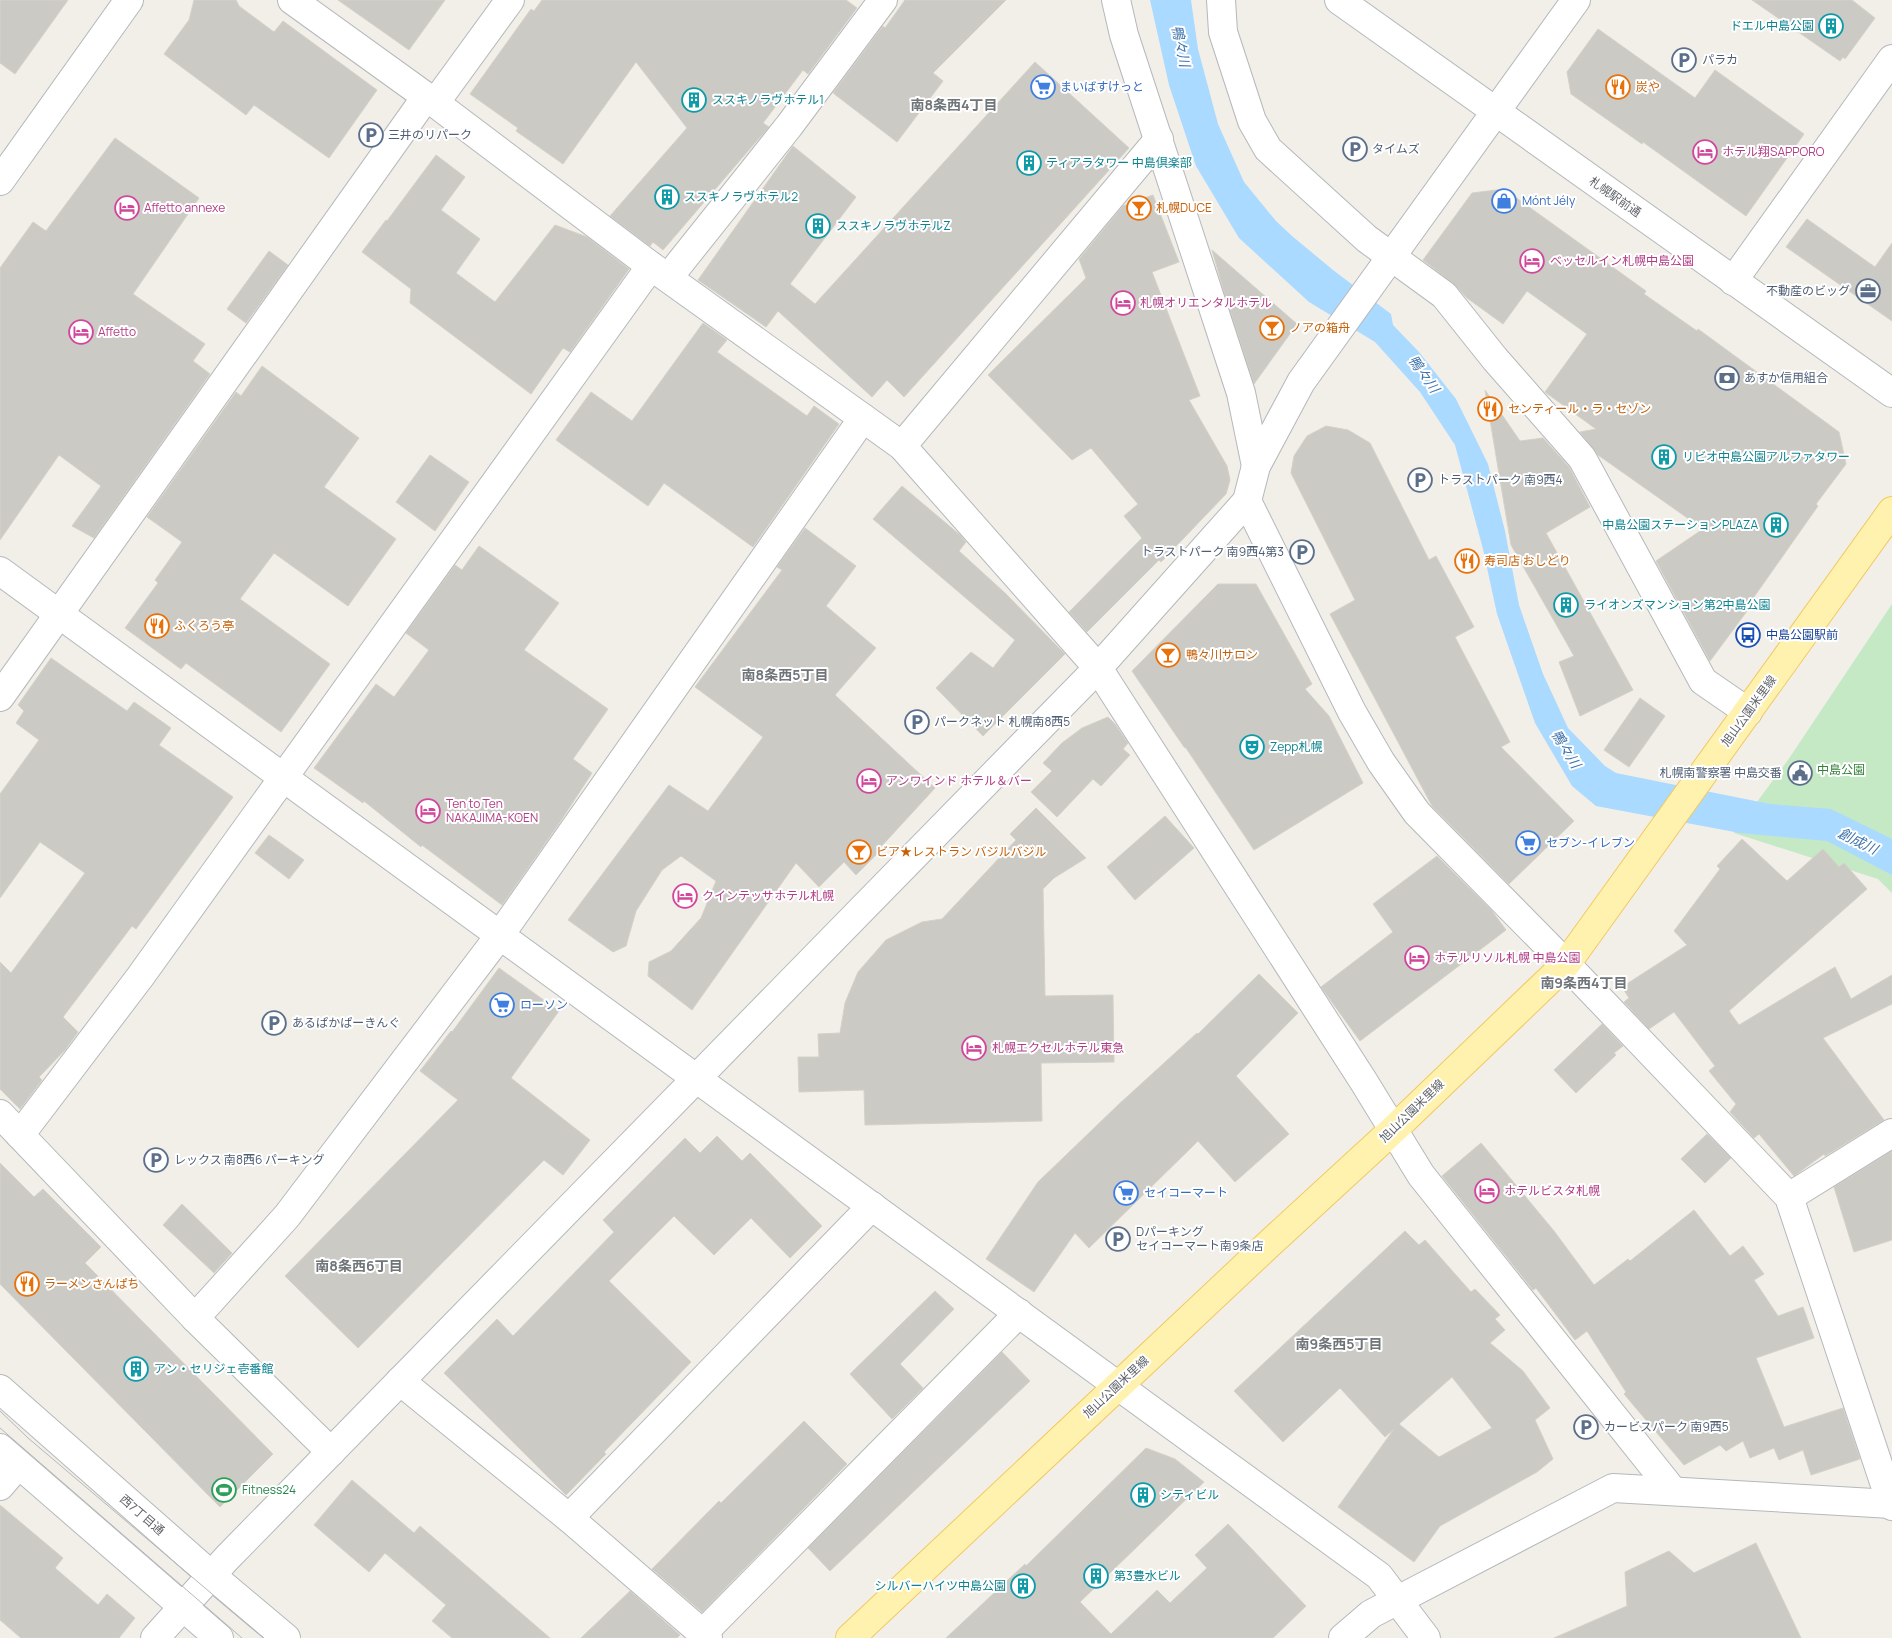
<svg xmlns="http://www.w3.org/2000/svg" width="1892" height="1638" viewBox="0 0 1892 1638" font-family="Manrope,'Noto Sans JP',sans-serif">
<rect width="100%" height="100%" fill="#f1efe8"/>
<path fill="#c5e8c5" d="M1892 604V893L1878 879 1734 833 1788 760Z"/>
<path fill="#aadaff" d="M1150 0H1191L1198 49 1218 124 1244 182 1276 221 1292 236 1333 270 1391 314 1393 325 1419 352 1456 399 1488 464 1505 531 1519 605 1543 674 1568 728 1605 766 1616 773 1770 804 1831 809 1892 839V875L1827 841 1740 833 1596 806 1572 786 1535 723 1497 614 1483 549 1455 445 1420 392 1375 342 1309 302 1239 238 1196 166 1169 85Z"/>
<g fill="#cccac5" stroke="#d6d1c6" fill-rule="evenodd">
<path d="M0 0H68L15 74 0 63Z"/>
<path d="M194 0H236L239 6 274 32 283 21 377 90 329 158 254 105 246 115 164 54 189 20Z"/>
<path d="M338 0H445L409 50Z"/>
<path d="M542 0H846L857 8 808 74 803 70 763 123 769 127 754 144 663 250 653 242 650 246 610 216 687 128 636 62 563 164 516 131 518 128 470 94 531 9 534 11Z"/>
<path d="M905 0H1006L933 73 943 81 897 142 833 93 883 26 885 28Z"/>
<path d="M1752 0H1852L1875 18 1845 59 1843 57 1840 61Z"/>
<path d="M1598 29 1695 98 1715 70 1804 134 1746 216 1643 142 1642 144 1571 94 1567 72Z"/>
<path d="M1035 62 1129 148 904 397 887 380 872 397 778 311 766 327 698 280 793 146 856 197 790 284 815 304Z"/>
<path d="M115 138 199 198 133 294 205 344 193 361 210 374 94 538 72 526 101 486 59 455 0 540V268L33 222 46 231Z"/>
<path d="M436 155 465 177 441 210 480 239 456 273 495 302 555 225 587 237 629 269 570 352 563 348 531 394 410 303 411 289 362 252 386 220 387 221Z"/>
<path d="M1504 189 1646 291 1644 294 1697 331 1698 329 1839 432 1846 464 1816 504 1818 506 1754 597 1756 599 1710 661 1656 561 1703 529 1598 455 1580 432 1596 429 1545 392 1587 334 1527 291 1503 324 1467 298 1453 283 1423 260 1472 193Z"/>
<path d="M1153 195 1179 262 1152 272 1200 396 1189 400 1227 466 1230 480 1226 494 1161 562 1159 560 1087 632 1069 612 1142 538 1124 516 1138 504 1091 448 1072 460 988 375 1086 278 1079 259 1123 206Z"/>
<path d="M1807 219 1875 267 1892 243V321L1786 247Z"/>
<path d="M1212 250 1297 324 1254 384 1224 292Z"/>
<path d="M269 251 288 265 246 323 227 309Z"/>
<path d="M703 323 727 340 717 352 807 416 814 406 839 424 753 547 664 483 648 506 556 440 591 392 632 421Z"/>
<path d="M262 366 359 438 324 487 396 539 348 606 274 553 240 599 330 664 281 732 186 663 181 669 125 628 158 583 155 580 182 542 147 517 236 392 241 396Z"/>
<path d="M1485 390 1520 441 1543 438 1569 467 1590 507 1546 533 1633 690 1580 716 1559 662 1574 656 1511 545Z"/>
<path d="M1326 426 1348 430 1370 443 1429 560 1436 556 1474 627 1455 637 1510 742 1501 747 1574 821 1509 884 1432 806 1330 614 1355 600 1291 473 1294 456 1307 436Z"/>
<path d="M430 455 469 482 435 531 396 502Z"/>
<path d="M902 486 960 535 966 542 959 551 1005 593 1065 654 983 736 936 688 971 652 993 668 1015 640 873 519Z"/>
<path d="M805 528 856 566 826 606 876 648 835 695 935 788 878 850 880 851 856 875 844 862 819 887 796 863 692 1010 648 976 649 962 671 951 701 918 716 881 681 856 662 870 636 911 626 946 613 952 568 920 669 785 708 811 763 737 695 687 782 570 777 567Z"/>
<path d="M479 546 559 603 524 650 608 709 573 759 592 773 558 825 502 905 422 845 421 847 364 801 363 803 314 768 376 684 394 697 429 650 406 633 455 565 462 570Z"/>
<path d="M1218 584H1256L1312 684 1305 689 1329 716 1363 783 1254 850 1186 748 1184 747 1132 671Z"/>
<path d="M51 658 127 711 134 702 171 728 159 745 233 797 136 929 132 926 63 1017 78 1032 65 1050 39 1077 42 1080 20 1109 0 1089V962L11 973 85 873 40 842 0 898V794L39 740 16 723 24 711 18 705Z"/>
<path d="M1640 698 1665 716 1629 767 1604 750Z"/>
<path d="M1108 717 1115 724 1128 743 1123 749 1130 755 1101 786 1093 779 1057 817 1031 792 1052 771 1043 763 1062 743 1082 728Z"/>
<path d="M1036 808 1086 858 1054 878 1043 889 1045 996 1113 995 1114 1062 1041 1063 1042 1121 865 1125 864 1090 799 1092 798 1057H819L818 1034 840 1033 845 1003 858 972 886 940 922 922 942 919 1016 840 1010 834Z"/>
<path d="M1165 816 1194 848 1135 900 1107 867Z"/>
<path d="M269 835 304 860 289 879 255 853Z"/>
<path d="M1742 839 1787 881 1823 849 1839 867 1844 863 1867 889 1729 1011 1739 1025 1835 967 1851 999 1892 975V1004L1823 1038 1884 1120 1825 1156 1824 1154 1794 1176 1759 1134 1754 1138 1730 1112 1736 1104 1709 1071 1715 1066 1674 1012 1649 1029 1624 1002 1629 998 1622 987 1687 945 1674 931 1720 869 1717 866Z"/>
<path d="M1437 856 1492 911 1506 930 1360 1041 1321 987 1393 932 1373 904Z"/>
<path d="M499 968 559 1011 511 1078 590 1140 563 1175 544 1160 358 1348 285 1276 458 1100 420 1071 451 1031 452 1032Z"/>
<path d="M1259 974 1298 1013 1236 1076 1289 1134 1235 1182 1198 1141 1089 1248 1075 1233 1034 1292 986 1259 1038 1182 1118 1105 1197 1033 1198 1034Z"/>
<path d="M1602 1024 1623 1046 1614 1053 1616 1055 1576 1093 1554 1070Z"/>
<path d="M1707 1134 1731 1158 1705 1183 1681 1159Z"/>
<path d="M717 1136 742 1161 750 1153 822 1226 790 1258 751 1218 714 1255 674 1216 609 1281 691 1362 604 1452 606 1454 566 1495 444 1373 497 1319 513 1336 614 1232 603 1220 685 1138 700 1153Z"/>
<path d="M1481 1143 1554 1231 1594 1285 1628 1259 1630 1261 1694 1210 1730 1256 1743 1246 1764 1274 1754 1280 1778 1316 1803 1307 1814 1338 1756 1358 1784 1427 1843 1408 1860 1459 1811 1475 1803 1450 1779 1460 1774 1448 1750 1458 1743 1441 1726 1451 1720 1445 1684 1465 1624 1394 1626 1392 1587 1331 1575 1340 1536 1288 1533 1290 1442 1176Z"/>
<path d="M1892 1151V1240L1854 1252 1834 1187Z"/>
<path d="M0 1163 34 1197 43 1189 101 1247 85 1263 273 1454 220 1507 0 1284Z"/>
<path d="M182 1204 232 1253 214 1273 163 1225Z"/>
<path d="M1405 1231 1419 1245 1425 1240 1471 1292 1475 1289 1500 1315 1495 1319 1505 1330 1490 1343 1523 1371 1550 1408 1535 1420 1553 1459 1537 1472 1440 1526 1414 1562 1338 1507 1394 1429 1385 1437 1340 1388 1283 1442 1234 1391ZM1452 1377 1492 1428 1439 1457 1399 1424Z"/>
<path d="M935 1291 954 1309 900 1364 923 1388 892 1419 850 1374Z"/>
<path d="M1002 1352 1030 1381 830 1571 808 1548Z"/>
<path d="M804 1421 847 1464 702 1612 652 1569 719 1501 721 1503Z"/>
<path d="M1146 1448 1175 1459 1204 1482 1080 1602 1111 1634 1157 1590 1170 1603 1207 1568 1195 1555 1228 1524 1306 1606 1273 1638H946L1025 1564 1026 1566Z"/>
<path d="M352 1480 414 1533 420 1526 550 1638H452L432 1621 446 1605 385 1553 369 1572 314 1525Z"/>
<path d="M0 1505 63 1558 55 1568 98 1605 107 1594 135 1618 119 1638H21L0 1620Z"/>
<path d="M1756 1543 1801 1638H1554L1627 1606 1625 1572 1669 1551 1694 1573Z"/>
<path d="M630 1591 680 1635 677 1638H581Z"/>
</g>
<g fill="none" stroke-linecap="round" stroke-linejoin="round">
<g stroke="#b5b8bc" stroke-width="30">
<g id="minor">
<path d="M292 0 435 103 651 266 902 446 1098 668 1364 1082 1421 1175 1673 1491"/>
<path d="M1116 0 1124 35 1241 393 1256 466"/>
<path d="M1221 0 1223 32 1252 121 1268 149 1367 239 1444 295 1495 359 1582 458 1703 681 1748 712"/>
<path d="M1339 0 1892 393"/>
<path d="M435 103 510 0"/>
<path d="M0 181 129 0"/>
<path d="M668 278 789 126 883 0"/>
<path d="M1733 281 1892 59"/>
<path d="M902 446 1159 139"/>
<path d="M1247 501 1352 712 1381 762 1417 813 1566 964 1789 1197 1892 1506"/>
<path d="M0 571 1379 1576 1426 1638"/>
<path d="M0 697 426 97"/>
<path d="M0 1114 195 1318 331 1452"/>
<path d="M20 1135 140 977 651 266"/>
<path d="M1789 1197 1892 1133"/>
<path d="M195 1318 287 1216 500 935 863 418"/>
<path d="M400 1381 569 1518 708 1638"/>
<path d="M0 1389 211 1575 286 1638"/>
<path d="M0 1448 219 1638"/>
<path d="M0 1486 18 1465"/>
<path d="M569 1518 872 1206"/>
<path d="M703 1633 1019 1313"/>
<path d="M155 1638 227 1558 1098 668 1247 501 1256 466 1301 382 1576 0"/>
<path d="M1343 1638 1371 1614 1613 1488 1892 1504"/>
</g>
</g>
<g stroke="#f2c960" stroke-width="30">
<path id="major" d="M850 1638 1269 1244 1393 1130 1566 964 1892 511"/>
</g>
<use href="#minor" stroke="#fff" stroke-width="28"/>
<use href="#major" stroke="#fff2af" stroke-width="28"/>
<g stroke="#b6b7b8" stroke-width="1">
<path d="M0 1411 28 1438 264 1638"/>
<path d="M0 1428 242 1638"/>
</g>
</g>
<defs>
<g id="building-ring" transform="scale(1.25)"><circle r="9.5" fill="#fff" stroke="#0f9aa8" stroke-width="1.5"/><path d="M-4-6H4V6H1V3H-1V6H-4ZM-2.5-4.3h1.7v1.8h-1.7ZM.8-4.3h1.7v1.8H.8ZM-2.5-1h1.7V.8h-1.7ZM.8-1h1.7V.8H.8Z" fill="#0f9aa8"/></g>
<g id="parking-ring" transform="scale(1.25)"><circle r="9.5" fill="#fff" stroke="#5c6f8a" stroke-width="1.5"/><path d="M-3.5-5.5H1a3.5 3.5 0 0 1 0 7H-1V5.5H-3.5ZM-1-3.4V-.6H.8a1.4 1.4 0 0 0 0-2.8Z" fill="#5c6f8a"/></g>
<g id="supermarket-ring" transform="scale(1.25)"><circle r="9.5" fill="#fff" stroke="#3f7fe0" stroke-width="1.5"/><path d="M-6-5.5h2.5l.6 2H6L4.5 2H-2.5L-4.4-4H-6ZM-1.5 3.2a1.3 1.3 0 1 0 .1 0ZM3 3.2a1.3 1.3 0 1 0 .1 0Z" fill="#3f7fe0"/></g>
<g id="restaurant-ring" transform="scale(1.25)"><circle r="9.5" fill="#fff" stroke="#e8710a" stroke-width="1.5"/><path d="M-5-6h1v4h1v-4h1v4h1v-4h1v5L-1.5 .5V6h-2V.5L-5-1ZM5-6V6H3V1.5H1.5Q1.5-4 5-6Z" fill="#e8710a"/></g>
<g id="hotel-ring" transform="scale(1.25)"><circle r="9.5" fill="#fff" stroke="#d1479c" stroke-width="1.5"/><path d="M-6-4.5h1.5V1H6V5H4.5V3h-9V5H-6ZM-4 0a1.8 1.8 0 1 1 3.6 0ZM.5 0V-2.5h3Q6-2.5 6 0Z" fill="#d1479c"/></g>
<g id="shop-ring" transform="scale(1.25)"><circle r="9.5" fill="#fff" stroke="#3f7fe0" stroke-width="1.5"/><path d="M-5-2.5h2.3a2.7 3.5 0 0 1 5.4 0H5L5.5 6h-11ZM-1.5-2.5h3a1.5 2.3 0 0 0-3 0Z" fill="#3f7fe0"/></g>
<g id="bar-ring" transform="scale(1.25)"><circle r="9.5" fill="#fff" stroke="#e8710a" stroke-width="1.5"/><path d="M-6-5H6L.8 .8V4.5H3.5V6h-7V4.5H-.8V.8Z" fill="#e8710a"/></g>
<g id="office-ring" transform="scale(1.25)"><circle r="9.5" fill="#fff" stroke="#5c6f8a" stroke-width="1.5"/><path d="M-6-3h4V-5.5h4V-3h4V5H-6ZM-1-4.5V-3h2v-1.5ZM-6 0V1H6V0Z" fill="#5c6f8a"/></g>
<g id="bank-ring" transform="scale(1.25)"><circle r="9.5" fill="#fff" stroke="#5c6f8a" stroke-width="1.5"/><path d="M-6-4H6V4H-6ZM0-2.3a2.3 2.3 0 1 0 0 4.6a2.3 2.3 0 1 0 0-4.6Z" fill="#5c6f8a"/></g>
<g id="bus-ring" transform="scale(1.25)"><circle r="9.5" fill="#fff" stroke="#1a4fb4" stroke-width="1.5"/><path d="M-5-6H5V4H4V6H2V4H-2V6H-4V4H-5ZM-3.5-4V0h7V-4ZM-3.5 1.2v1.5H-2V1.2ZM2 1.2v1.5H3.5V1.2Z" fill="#1a4fb4"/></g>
<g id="theatre-ring" transform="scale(1.25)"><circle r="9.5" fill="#fff" stroke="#0f9aa8" stroke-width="1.5"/><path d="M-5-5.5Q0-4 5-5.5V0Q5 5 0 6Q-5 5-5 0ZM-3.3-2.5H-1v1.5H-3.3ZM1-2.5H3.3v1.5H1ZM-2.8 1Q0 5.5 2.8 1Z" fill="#0f9aa8"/></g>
<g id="civic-ring" transform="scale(1.25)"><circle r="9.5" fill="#fff" stroke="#5c6f8a" stroke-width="1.5"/><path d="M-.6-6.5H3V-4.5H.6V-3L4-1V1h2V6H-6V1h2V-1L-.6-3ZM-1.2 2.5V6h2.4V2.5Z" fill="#5c6f8a"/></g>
<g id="stadium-ring" transform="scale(1.25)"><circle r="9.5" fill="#fff" stroke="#2e9e5b" stroke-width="1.5"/><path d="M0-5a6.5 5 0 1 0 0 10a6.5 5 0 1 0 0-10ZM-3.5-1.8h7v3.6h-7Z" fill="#2e9e5b"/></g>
</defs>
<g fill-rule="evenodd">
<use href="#building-ring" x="1831" y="26"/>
<use href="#parking-ring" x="1684" y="60"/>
<use href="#supermarket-ring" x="1043" y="87"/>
<use href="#restaurant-ring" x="1618" y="87"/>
<use href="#building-ring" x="694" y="100"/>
<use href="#parking-ring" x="371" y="135"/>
<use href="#parking-ring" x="1355" y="149"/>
<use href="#hotel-ring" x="1705" y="152"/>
<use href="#building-ring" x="1029" y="163"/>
<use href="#building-ring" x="667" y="197"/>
<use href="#shop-ring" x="1504" y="201"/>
<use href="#hotel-ring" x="127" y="208"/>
<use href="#bar-ring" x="1139" y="208"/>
<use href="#building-ring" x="818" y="226"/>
<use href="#hotel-ring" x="1532" y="261"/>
<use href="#office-ring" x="1868" y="291"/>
<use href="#hotel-ring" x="1123" y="303"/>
<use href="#bar-ring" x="1272" y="328"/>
<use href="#hotel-ring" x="81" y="332"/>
<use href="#bank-ring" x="1727" y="378"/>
<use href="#restaurant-ring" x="1490" y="409"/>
<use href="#building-ring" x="1664" y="457"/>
<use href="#parking-ring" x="1420" y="480"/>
<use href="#building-ring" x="1776" y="525"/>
<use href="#parking-ring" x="1302" y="552"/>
<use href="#restaurant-ring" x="1467" y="561"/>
<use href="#building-ring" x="1566" y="605"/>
<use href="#restaurant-ring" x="157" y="626"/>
<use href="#bus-ring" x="1748" y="635"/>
<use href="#bar-ring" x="1168" y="655"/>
<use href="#parking-ring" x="917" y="722"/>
<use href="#theatre-ring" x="1252" y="747"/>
<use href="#civic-ring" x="1800" y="773"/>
<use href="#hotel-ring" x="869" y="781"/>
<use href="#hotel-ring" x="428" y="811"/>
<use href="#supermarket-ring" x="1528" y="843"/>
<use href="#bar-ring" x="859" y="852"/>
<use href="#hotel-ring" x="685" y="896"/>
<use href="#hotel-ring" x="1417" y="958"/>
<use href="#supermarket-ring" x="502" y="1005"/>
<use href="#parking-ring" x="274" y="1023"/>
<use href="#hotel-ring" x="974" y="1048"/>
<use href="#parking-ring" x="156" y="1160"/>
<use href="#hotel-ring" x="1487" y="1191"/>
<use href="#supermarket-ring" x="1126" y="1193"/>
<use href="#parking-ring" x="1118" y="1239"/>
<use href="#restaurant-ring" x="27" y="1284"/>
<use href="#building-ring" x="136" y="1369"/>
<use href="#parking-ring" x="1586" y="1427"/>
<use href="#stadium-ring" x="224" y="1490"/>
<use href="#building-ring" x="1143" y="1495"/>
<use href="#building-ring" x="1096" y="1576"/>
<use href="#building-ring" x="1023" y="1586"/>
</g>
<g text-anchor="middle" stroke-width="4" stroke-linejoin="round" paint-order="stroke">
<g font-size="12" fill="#0d838f" stroke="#fff" text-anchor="start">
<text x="1814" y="30" text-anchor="end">ドエル中島公園</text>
<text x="712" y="104">ススキノラヴホテル1</text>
<text x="1046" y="167">ティアラタワー 中島倶楽部</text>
<text x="684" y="201">ススキノラヴホテル2</text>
<text x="836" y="230">ススキノラヴホテルZ</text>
<text x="1682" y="461">リビオ中島公園アルファタワー</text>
<text x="1758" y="529" text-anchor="end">中島公園ステーションPLAZA</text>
<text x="1584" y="609">ライオンズマンション第2中島公園</text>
<text x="1270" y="751">Zepp札幌</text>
<text x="154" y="1373">アン・セリジェ壱番館</text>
<text x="1160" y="1499">シティビル</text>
<text x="1114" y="1580">第3豊水ビル</text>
<text x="1006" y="1590" text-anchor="end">シルバーハイツ中島公園</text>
</g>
<g font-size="12" fill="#4e5e75" stroke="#fff" text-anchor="start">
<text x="1702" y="64">パラカ</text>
<text x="388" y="139">三井のリパーク</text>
<text x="1372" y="153">タイムズ</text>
<text x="1850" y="295" text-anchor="end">不動産のビッグ</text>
<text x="1744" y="382">あすか信用組合</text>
<text x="1438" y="484">トラストパーク 南9西4</text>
<text x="1284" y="556" text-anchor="end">トラストパーク 南9西4第3</text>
<text x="934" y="726">パークネット 札幌南8西5</text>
<text x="1782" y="777" text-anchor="end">札幌南警察署 中島交番</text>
<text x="292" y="1027">あるぱかぱーきんぐ</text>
<text x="174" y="1164">レックス 南8西6 パーキング</text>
<text x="1136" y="1236">Dパーキング<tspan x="1136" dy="14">セイコーマート南9条店</tspan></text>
<text x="1604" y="1431">カービスパーク 南9西5</text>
</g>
<g font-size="12" fill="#366cbe" stroke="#fff" text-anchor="start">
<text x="1060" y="91">まいばすけっと</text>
<text x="1522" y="205">Mónt Jély</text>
<text x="1546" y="847">セブン-イレブン</text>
<text x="520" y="1009">ローソン</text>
<text x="1144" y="1197">セイコーマート</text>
</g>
<g font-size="12" fill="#c56008" stroke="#fff" text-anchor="start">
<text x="1636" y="91">炭や</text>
<text x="1156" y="212">札幌DUCE</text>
<text x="1290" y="332">ノアの箱舟</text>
<text x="1508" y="413">センティール・ラ・セゾン</text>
<text x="1484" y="565">寿司店 おしどり</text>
<text x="174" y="630">ふくろう亭</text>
<text x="1186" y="659">鴨々川サロン</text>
<text x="876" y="856">ビア★レストラン バジルバジル</text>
<text x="44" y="1288">ラーメンさんぱち</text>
</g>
<g font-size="12" fill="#b23c85" stroke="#fff" text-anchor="start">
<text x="1722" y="156">ホテル翔SAPPORO</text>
<text x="144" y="212">Affetto annexe</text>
<text x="1550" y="265">ベッセルイン札幌中島公園</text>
<text x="1140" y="307">札幌オリエンタルホテル</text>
<text x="98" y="336">Affetto</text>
<text x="886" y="785">アンワインド ホテル＆バー</text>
<text x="446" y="808">Ten to Ten<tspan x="446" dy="14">NAKAJIMA-KOEN</tspan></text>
<text x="702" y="900">クインテッサホテル札幌</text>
<text x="1434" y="962">ホテルリソル札幌 中島公園</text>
<text x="992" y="1052">札幌エクセルホテル東急</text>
<text x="1504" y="1195">ホテルビスタ札幌</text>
</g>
<g font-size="12" fill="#5f6368" stroke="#fff">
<text transform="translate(1615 197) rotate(35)" y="4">札幌駅前通</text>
<text transform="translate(1749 711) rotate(-54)" y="4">旭山公園米里線</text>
<text transform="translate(1412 1111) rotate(-44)" y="4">旭山公園米里線</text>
<text transform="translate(1116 1387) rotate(-43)" y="4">旭山公園米里線</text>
<text transform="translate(142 1515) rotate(41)" y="4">西7丁目通</text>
</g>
<g font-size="12" fill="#164399" stroke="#fff" text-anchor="start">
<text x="1766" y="639">中島公園駅前</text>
</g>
<g font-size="12" fill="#348238" stroke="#fff">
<text x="1841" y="774">中島公園</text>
</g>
<g font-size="12" fill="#27864d" stroke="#fff" text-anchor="start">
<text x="242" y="1494">Fitness24</text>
</g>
<g font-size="14" font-style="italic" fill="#4174aa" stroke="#fff">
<text transform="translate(1181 46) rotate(78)" y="5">鴨々川</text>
<text transform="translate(1424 374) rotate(55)" y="5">鴨々川</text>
<text transform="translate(1566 749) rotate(58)" y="5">鴨々川</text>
<text transform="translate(1858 841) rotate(26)" y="5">創成川</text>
</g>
<g font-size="14" font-weight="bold" fill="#70757a" stroke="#fff">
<text x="954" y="110">南8条西4丁目</text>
<text x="785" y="680">南8条西5丁目</text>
<text x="1584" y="988">南9条西4丁目</text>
<text x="359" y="1271">南8条西6丁目</text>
<text x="1339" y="1349">南9条西5丁目</text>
</g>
</g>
</svg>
